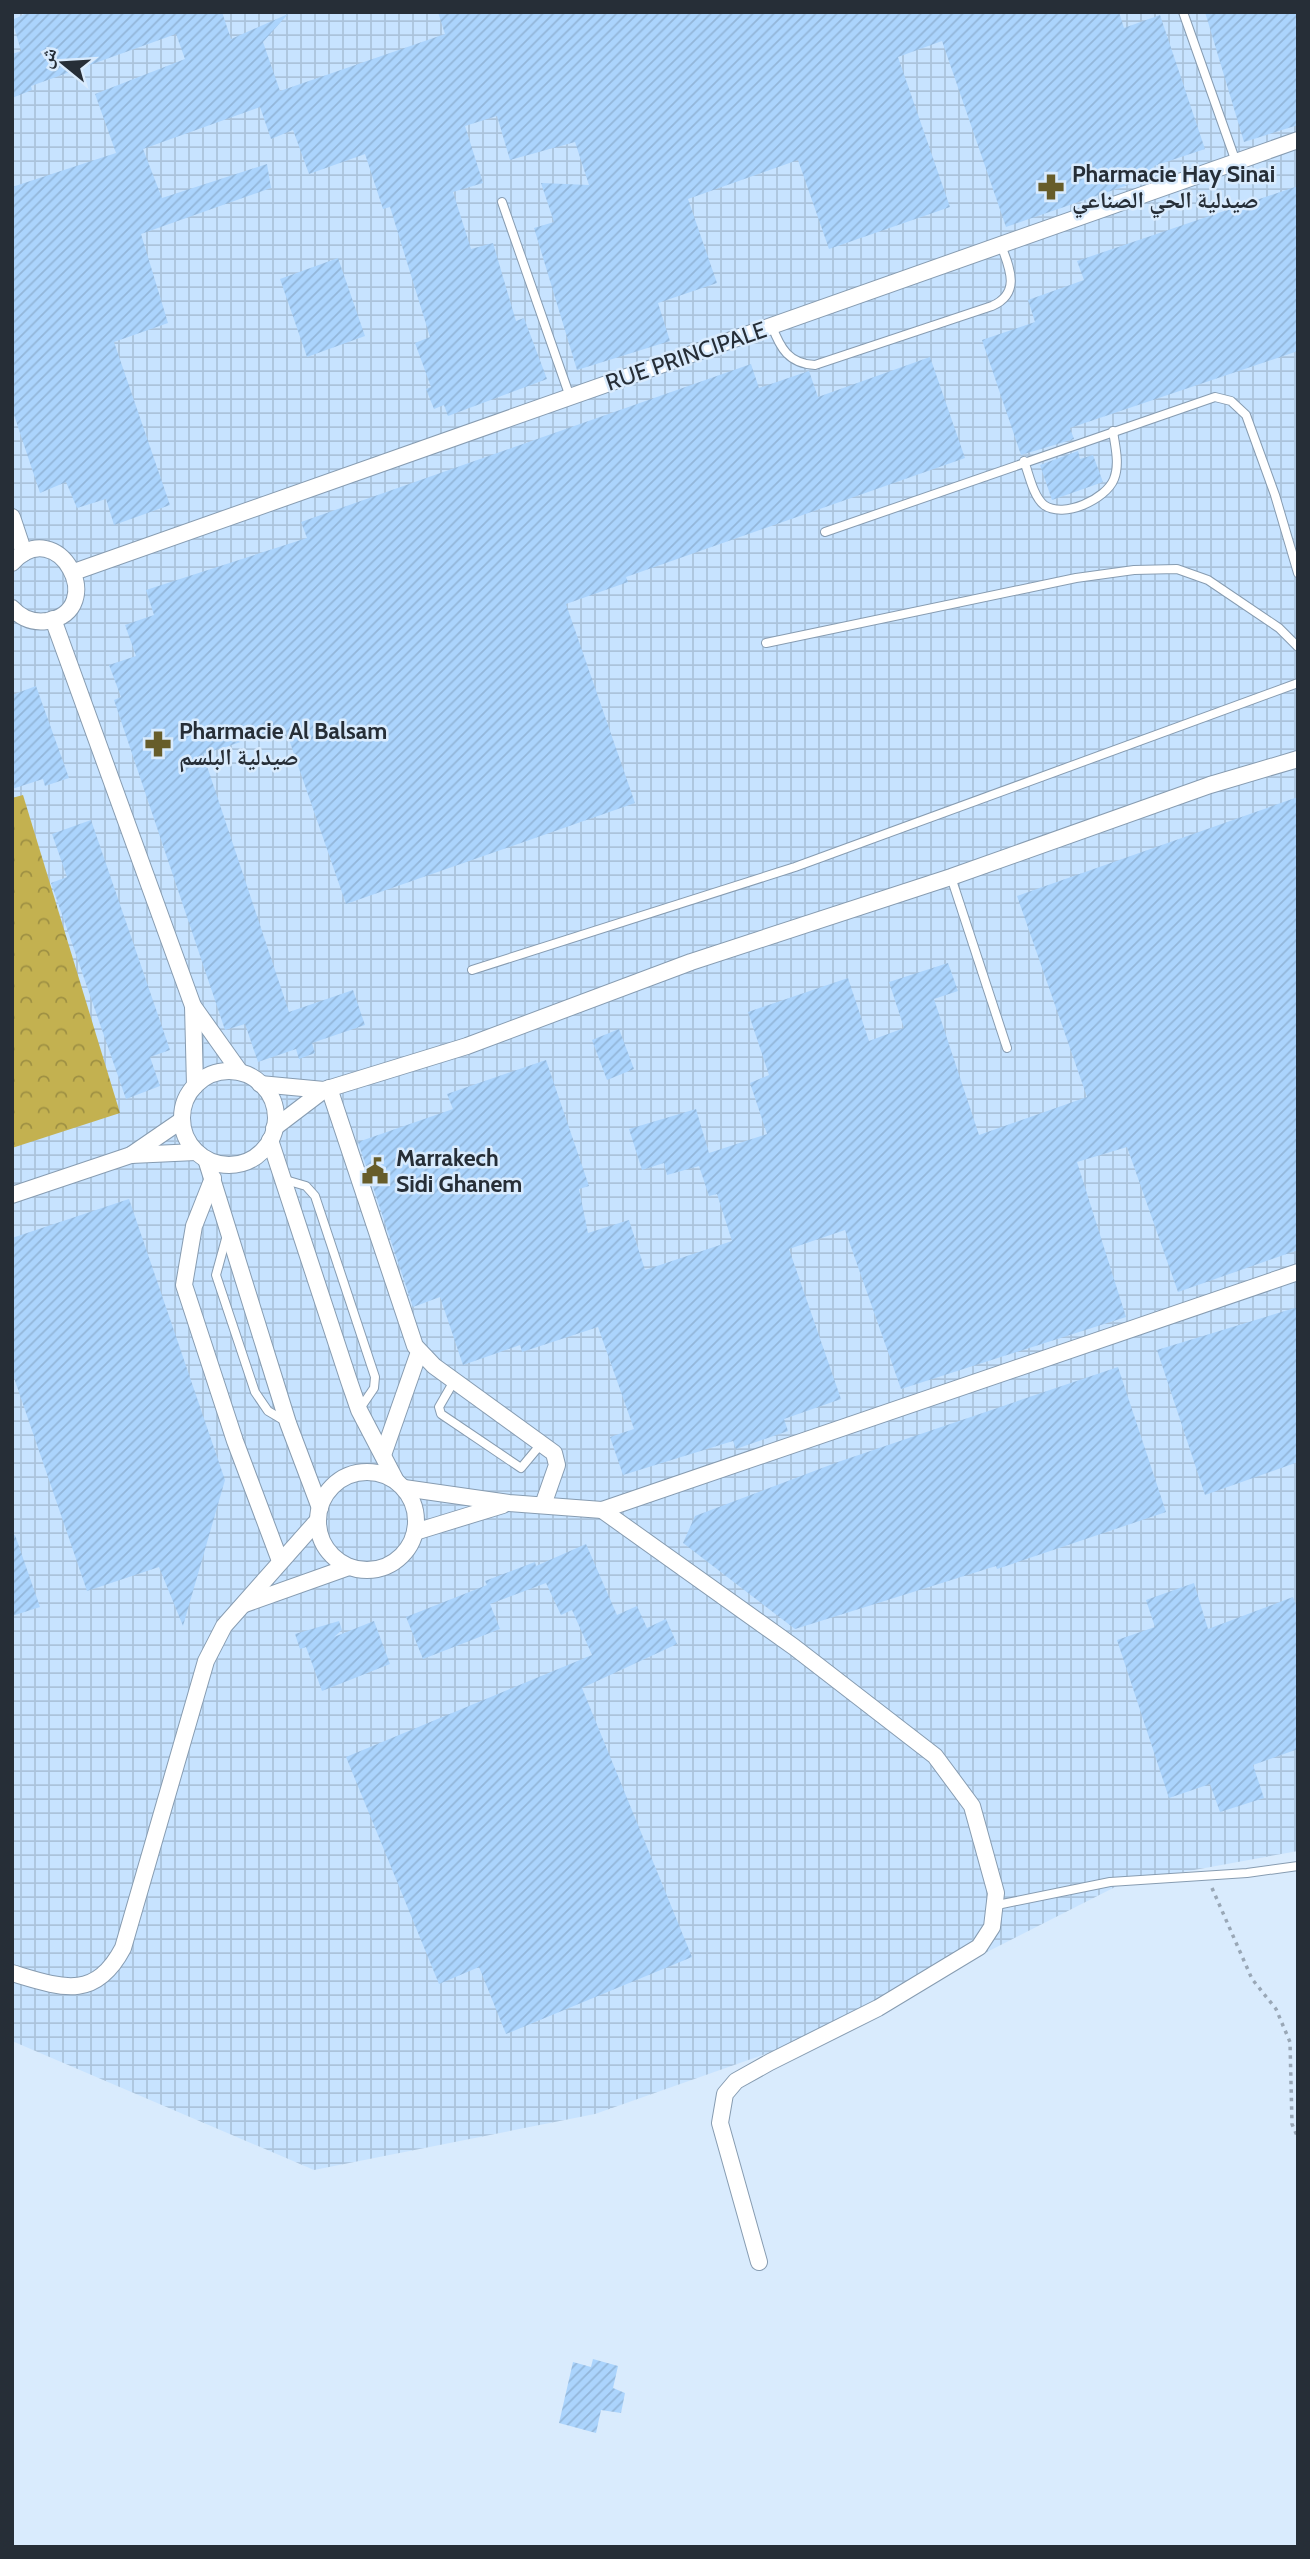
<svg xmlns="http://www.w3.org/2000/svg" width="1310" height="2559" viewBox="0 0 1310 2559" font-family="Cabin,'Noto Naskh Arabic',sans-serif">
<defs>
<pattern id="industrial-grid" width="8" height="8" patternUnits="userSpaceOnUse" patternTransform="scale(1.75)"><rect width="8" height="8" fill="#c7e3ff"/><path d="M0 4h8M4 0v8" fill="none" stroke="#abc3db"/></pattern>
<pattern id="forest-crowns" width="20" height="18" patternUnits="userSpaceOnUse" patternTransform="scale(1.75)"><rect width="20" height="18" fill="#c3b150"/><path d="M2 6a3 3 0 1 1 6 0M12 15a3 3 0 1 1 6 0" fill="none" stroke="#9e9043"/></pattern>
<pattern id="building-hatch" width="6" height="6" patternUnits="userSpaceOnUse" patternTransform="scale(1.75)"><rect width="6" height="6" fill="#abd4fd"/><path d="M-1 1l2-2M0 6l6-6M5 7l2-2" fill="none" stroke="#93b6d9"/></pattern>
</defs>
<rect width="100%" height="100%" fill="#d9ebfd"/>
<path fill="url(#industrial-grid)" d="M12 12H1298V1851L1123 1883 831 2031 595 2114 314 2170 12 2041Z"/>
<path fill="url(#forest-crowns)" d="M23 795 120 1113 12 1148V798Z"/>
<g fill="url(#building-hatch)">
<path d="M29 12H222L231 39 288 14 263 42 280 91 445 34 438 12H1119L1124 28 1160 15 1205 149 1154 166 1157 175 1006 227 942 41 898 57 950 207 829 249 798 160 688 199 717 283 658 303 670 341 577 370 534 228 554 222 541 183 589 185 575 142 510 160 497 116 465 126 483 183 453 192 471 249 493 243 516 321 524 318 547 379 448 416 444 405 434 409 426 389 431 387 415 343 430 337 390 207 383 209 365 154 309 174 293 130 271 139 260 107 143 149 162 198 267 164 271 188 141 234 168 323 114 342 170 505 114 525 106 499 77 508 66 482 40 493 12 409V187L116 153 95 94 185 59 176 34 31 86 32 90 12 98V54L21 51 12 20Z"/>
<path d="M1205 12H1298V125L1244 142Z"/>
<path d="M1298 186V351L1070 428 1074 439 1021 455 982 340 1035 322 1028 300 1084 280 1077 261Z"/>
<path d="M338 258 365 336 307 357 280 279Z"/>
<path d="M930 357 965 458 626 577 628 582 566 604 635 803 346 904 285 728 203 754 289 1012 353 990 365 1025 312 1043 315 1053 299 1059 296 1049 258 1062 245 1024 225 1030 114 700 121 697 109 665 136 656 125 625 154 615 146 590 307 538 301 522 751 364 759 388 809 371 818 397Z"/>
<path d="M1078 451 1080 459 1093 455 1103 482 1052 500 1040 465Z"/>
<path d="M36 686 69 778 45 786 43 779 12 789V695Z"/>
<path d="M1298 797V1250L1178 1292 1127 1147 1077 1162 1126 1317 901 1389 845 1230 789 1249 841 1399 784 1419 788 1431 736 1449 733 1441 623 1475 610 1437 634 1429 598 1327 522 1352 520 1345 463 1365 440 1297 413 1307 358 1142 453 1109 447 1094 546 1060 589 1186 579 1189 588 1233 629 1220 645 1270 732 1241 717 1194 709 1196 699 1166 667 1175 664 1163 642 1170 629 1129 696 1109 709 1153 767 1134 750 1083 769 1075 748 1012 848 978 869 1041 904 1028 889 982 948 963 958 991 934 999 979 1135 1087 1097 1017 896Z"/>
<path d="M91 820 170 1050 150 1057 160 1086 126 1099 51 883 67 877 52 834Z"/>
<path d="M619 1029 634 1069 607 1080 592 1040Z"/>
<path d="M129 1199 225 1480 183 1626 159 1567 87 1591 12 1372V1238Z"/>
<path d="M1298 1307V1462L1205 1495 1157 1350Z"/>
<path d="M1118 1367 1166 1512 997 1569 996 1566 795 1629 683 1543 695 1516 838 1462Z"/>
<path d="M15 1535 40 1607 12 1616V1536Z"/>
<path d="M586 1544 617 1615 637 1606 647 1628 666 1619 677 1644 582 1688 692 1957 506 2034 479 1967 439 1984 346 1757 592 1655 572 1610 561 1615 546 1583 490 1604 500 1629 423 1659 406 1617 487 1585 485 1581 535 1562 536 1566Z"/>
<path d="M1194 1583 1208 1629 1293 1597 1298 1609V1749L1253 1765 1264 1798 1220 1812 1210 1784 1169 1798 1117 1640 1155 1627 1146 1600Z"/>
<path d="M339 1621 342 1630 334 1637 374 1621 390 1664 322 1691 306 1647 300 1649 295 1634Z"/>
<path d="M593 2359 618 2366 613 2388 625 2393 621 2413 601 2410 596 2433 559 2423 573 2362 591 2367Z"/>
</g>
<g fill="none" stroke-linecap="round" stroke-linejoin="round">
<g stroke="#879cb1" stroke-width="10">
<g id="lane">
<path d="M1183 12 1236 162"/>
<path d="M502 202 570 397"/>
<path d="M772 326C780 348 789 364 815 365L992 306C1021 293 1010 269 1001 245"/>
<path d="M1024 461C1029 474 1033 496 1044 505 1064 519 1106 499 1114 479 1120 464 1115 446 1113 431"/>
<path d="M825 532 1215 397 1231 401 1246 415 1275 495 1298 573"/>
<path d="M766 643 1076 578 1134 570 1177 569 1208 580 1279 628 1298 647"/>
<path d="M951 877 1007 1048"/>
<path d="M472 970 795 867 1298 683"/>
<path d="M282 1179 306 1186 315 1196 375 1377 374 1388 359 1410"/>
<path d="M227 1235 216 1275 255 1392 268 1411 285 1421"/>
<path d="M454 1381 439 1407 441 1414 521 1468 541 1444"/>
<path d="M997 1905 1110 1882 1247 1873 1298 1866"/>
</g>
</g>
<g stroke="#879cb1" stroke-width="18">
<g id="street">
<path d="M12 517 24 553"/>
<path d="M12 563C58 512 110 610 47 621 33 623 21 618 12 608"/>
<path d="M74 572 1298 140"/>
<path d="M53 619 193 1006 240 1072"/>
<path d="M193 1006 195 1086"/>
<circle cx="229" cy="1118" r="47"/>
<path d="M260 1084 324 1090 467 1046 691 962 951 877 1210 785 1298 759"/>
<path d="M329 1088 415 1346 434 1366 554 1453 557 1465 543 1505"/>
<path d="M274 1128 324 1090"/>
<path d="M270 1140 349 1381 359 1410 396 1481"/>
<path d="M131 1155 196 1152"/>
<path d="M206 1159 288 1423 320 1508"/>
<path d="M213 1178 194 1226 184 1285 235 1441 280 1561"/>
<path d="M12 1195 131 1155 182 1120"/>
<path d="M383 1455 419 1352"/>
<circle cx="367" cy="1521" r="49"/>
<path d="M404 1488 509 1503 602 1510 1298 1272"/>
<path d="M602 1510 794 1647 935 1756 972 1806 996 1893 992 1927 979 1947 878 2008 770 2062 736 2081 725 2094 720 2123 759 2262"/>
<path d="M415 1532 503 1505"/>
<path d="M245 1604 349 1567"/>
<path d="M12 1973C62 1988 95 2001 123 1948L206 1661 224 1626 318 1520"/>
</g>
</g>
<path stroke="#99a7b6" stroke-width="3.5" stroke-dasharray="3.5 5" stroke-linecap="butt" d="M1212 1888 1252 1979 1276 2009 1290 2042 1292 2124 1298 2138"/>
<use href="#lane" stroke="#fff" stroke-width="8"/>
<use href="#street" stroke="#fff" stroke-width="16"/>
</g>
<defs>
<g id="pharmacy-bare" transform="scale(2.1)"><path d="M-2-6h4v4h4v4h-4v4h-4v-4h-4v-4h4Z" fill="#675d2a" stroke="#d9ebfd" stroke-width="2.5" paint-order="stroke"/></g>
<g id="civic-bare" transform="scale(2.1)"><path d="M-.6-6.5H3V-4.5H.6V-3L4-1V1h2V6H-6V1h2V-1L-.6-3ZM-1.2 2.5V6h2.4V2.5Z" fill="#675d2a" stroke="#d9ebfd" stroke-width="2.5" paint-order="stroke"/></g>
</defs>
<g fill-rule="evenodd">
<use href="#pharmacy-bare" x="1051" y="187"/>
<use href="#pharmacy-bare" x="158" y="744"/>
<use href="#civic-bare" x="375" y="1171"/>
</g>
<g text-anchor="middle" stroke-width="5" stroke-linejoin="round" paint-order="stroke">
<g font-size="23" font-weight="bold" fill="#262e37" stroke="#d9ebfd" text-anchor="start">
<text x="1072" y="182">Pharmacie Hay Sinai<tspan x="1072" dy="26">صيدلية الحي الصناعي</tspan></text>
<text x="179" y="739">Pharmacie Al Balsam<tspan x="179" dy="26">صيدلية البلسم</tspan></text>
<text x="396" y="1166">Marrakech<tspan x="396" dy="26">Sidi Ghanem</tspan></text>
</g>
<g font-size="23" fill="#262e37" stroke="#d9ebfd">
<text transform="translate(686 356) rotate(-19)" y="8">RUE PRINCIPALE</text>
</g>
</g>
<rect width="1310" height="2559" fill="none" stroke="#262e37" stroke-width="28"/>
<g transform="translate(63 63) rotate(288)" stroke="#d9ebfd" stroke-width="5" paint-order="stroke">
<path d="M0-5L12 26L0 18L-12 26Z" fill="#262e37"/>
<text y="-10" font-size="19" font-weight="bold" text-anchor="middle" fill="#262e37">ش</text>
</g>
</svg>
